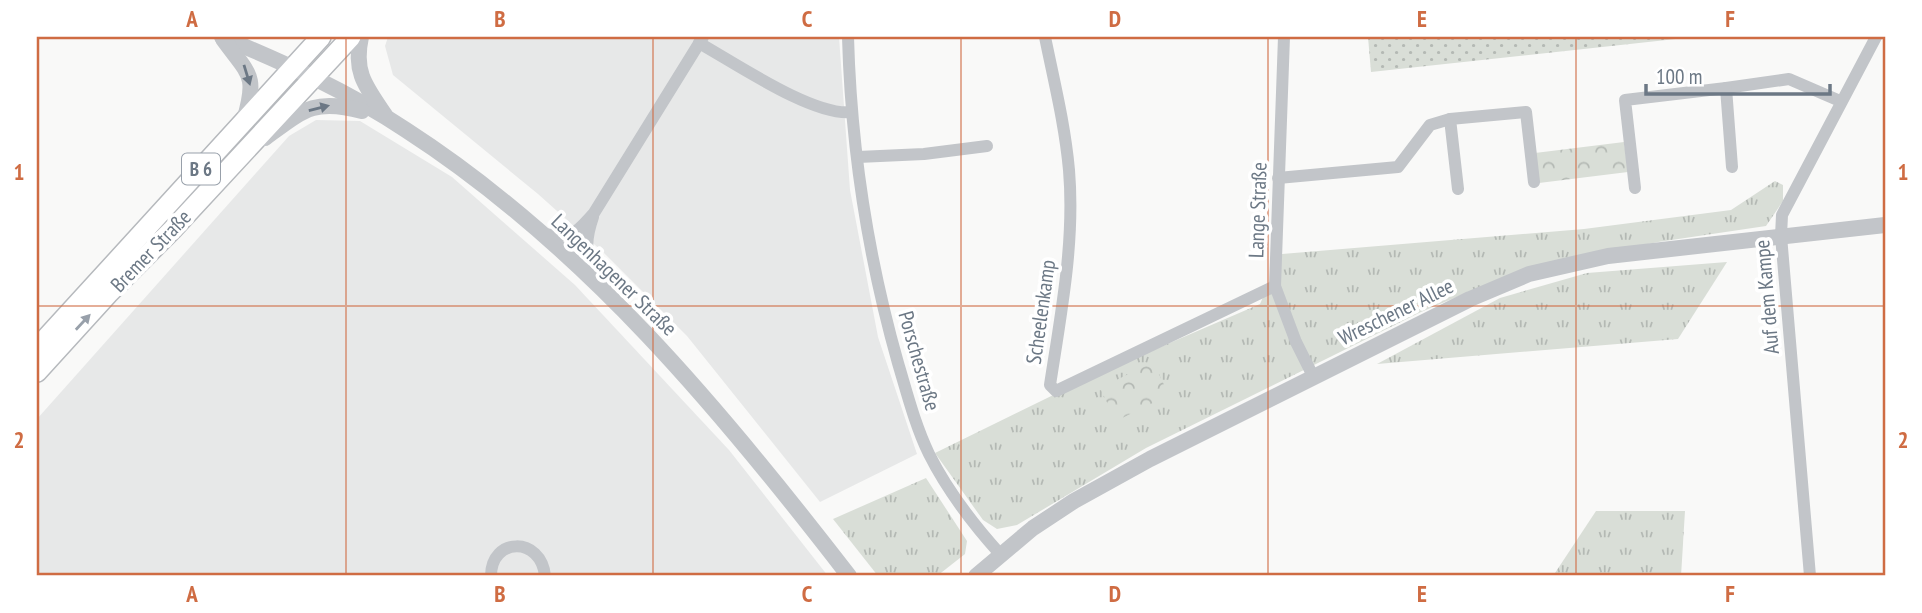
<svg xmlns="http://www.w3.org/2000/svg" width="1922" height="613" viewBox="0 0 1922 613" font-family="'PT Sans Narrow',sans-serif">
<defs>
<pattern id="grass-tufts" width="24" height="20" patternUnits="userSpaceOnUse" patternTransform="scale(1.75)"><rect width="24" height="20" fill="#d9ded7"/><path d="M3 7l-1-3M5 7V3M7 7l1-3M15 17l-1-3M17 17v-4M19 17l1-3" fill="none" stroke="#b4b9b4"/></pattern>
<pattern id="park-crowns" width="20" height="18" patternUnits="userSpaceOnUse" patternTransform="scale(1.75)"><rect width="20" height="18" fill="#d9ded7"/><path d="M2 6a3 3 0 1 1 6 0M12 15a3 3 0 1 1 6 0" fill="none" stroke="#b4b9b4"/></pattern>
<pattern id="garden-dots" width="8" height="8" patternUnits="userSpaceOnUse" patternTransform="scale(1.75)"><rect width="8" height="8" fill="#d9ded7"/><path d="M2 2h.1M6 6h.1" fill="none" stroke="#b4b9b4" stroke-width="1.8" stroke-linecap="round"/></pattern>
</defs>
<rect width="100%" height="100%" fill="#f9f9f8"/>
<g fill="#e7e8e8">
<path d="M388 37H839L850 190 878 337 917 454 820 502 687 336 604 253 538 194 393 75 385 46Z"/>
<path d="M316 120 360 121 452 177 575 285 729 450 828 576H37V419L289 136Z"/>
</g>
<g fill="url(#grass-tufts)">
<path d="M1775 181 1783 185V201L1766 226 1658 242 1521 270 1421 312 1146 448 1017 525 997 529 983 520 935 453 1084 380 1260 304 1282 254 1584 229 1731 210Z"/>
<path d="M1727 262 1678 339 1377 364 1500 298 1587 273Z"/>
<path d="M926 478 967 541 965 554 937 576H878L833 519Z"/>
<path d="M1596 511H1685L1681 576H1553Z"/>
</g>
<g fill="url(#park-crowns)">
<path d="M1624 142 1628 172 1539 183 1535 153Z"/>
<path d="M1153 362 1169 395 1116 421 1100 388Z"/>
</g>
<path fill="url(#garden-dots)" d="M1368 37H1694L1371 72Z"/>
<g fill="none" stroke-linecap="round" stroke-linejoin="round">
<g stroke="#b6b9bd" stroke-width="22">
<g id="primary">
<path d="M37 348 321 37"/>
<path d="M37 372 108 294 172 230 351 37"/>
</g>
</g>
<g stroke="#c2c5c9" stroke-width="12">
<path d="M848 37C851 147 868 257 898 363 907 393 915 425 929 454 947 490 973 524 1000 554"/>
<path d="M1045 37C1054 81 1065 125 1069 170 1075 242 1061 313 1050 385L1056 391 1275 286"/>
<path d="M1284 37 1275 286 1296 342 1313 376"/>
<path d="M699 43C735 63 814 117 852 112"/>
<path d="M858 157 924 154 987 146"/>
<path d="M1732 167 1726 88 1789 79 1840 101"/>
<path d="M1278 178 1398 167 1430 125 1450 119"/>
<path d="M1635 188 1625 100 1726 88"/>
<path d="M1458 189 1450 119 1526 112 1534 182"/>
<path d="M593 217C581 252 589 258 606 288"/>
<path d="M542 234C574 238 573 236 594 213L703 37"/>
<path d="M491 576C491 537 541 536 545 576"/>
<path d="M1810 576 1781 236 1782 215 1876 37"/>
</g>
<g stroke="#c2c5c9" stroke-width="16">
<path d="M222 37C285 63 349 92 406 130 584 245 721 410 849 576"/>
<path d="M361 37C353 72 366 87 385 115"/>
<path d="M223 39C249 75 258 74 244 121"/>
<path d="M265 138C303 110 314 98 362 111"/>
<path d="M976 576 1033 528 1074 501 1150 459 1470 299 1529 274 1608 256 1885 225"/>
</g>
<use href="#primary" stroke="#fff" stroke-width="19"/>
</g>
<defs><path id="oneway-solid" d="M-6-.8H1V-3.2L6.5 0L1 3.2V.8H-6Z" transform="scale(1.75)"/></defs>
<g fill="#6c7885">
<use href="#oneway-solid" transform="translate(247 75) rotate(73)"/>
<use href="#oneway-solid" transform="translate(319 108) rotate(-14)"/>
</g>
<use fill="#98a0aa" href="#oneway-solid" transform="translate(83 322) rotate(-47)"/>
<path fill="none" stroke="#cf6c43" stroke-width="2" stroke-opacity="0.55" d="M346 37V576M653 37V576M961 37V576M1268 37V576M1576 37V576M37 306H1885"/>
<g text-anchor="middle" stroke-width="7" stroke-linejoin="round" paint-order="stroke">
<rect fill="#fff" stroke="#98a0aa" stroke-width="2" x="182" y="153.5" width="38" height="31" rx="5"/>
<g font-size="19" font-weight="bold" fill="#6c7885">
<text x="201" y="176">B 6</text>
</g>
<g font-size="21" fill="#6c7885" stroke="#fff">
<text transform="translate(1258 210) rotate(-88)" y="7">Lange Straße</text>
<text transform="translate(151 251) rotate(-46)" y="7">Bremer Straße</text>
<text transform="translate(614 275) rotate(44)" y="7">Langenhagener Straße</text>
<text transform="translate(1767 297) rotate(-95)" y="7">Auf dem Kampe</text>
<text transform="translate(1041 312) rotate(-82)" y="7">Scheelenkamp</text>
<text transform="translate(1396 312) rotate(-26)" y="7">Wreschener Allee</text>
<text transform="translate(919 361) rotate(74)" y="7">Porschestraße</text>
</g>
</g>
<rect width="1922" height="613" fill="none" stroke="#ffffff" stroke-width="77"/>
<path d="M1646 84v10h184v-10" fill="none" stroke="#6c7885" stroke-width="3.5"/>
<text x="1656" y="84" font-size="21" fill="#6c7885" stroke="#ffffff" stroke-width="5" paint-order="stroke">100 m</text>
<rect x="38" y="38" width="1846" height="536" fill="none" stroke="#cf6c43" stroke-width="2.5"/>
<g font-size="23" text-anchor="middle" font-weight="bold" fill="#cf6c43">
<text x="192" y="27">A</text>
<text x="500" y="27">B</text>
<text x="807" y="27">C</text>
<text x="1115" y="27">D</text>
<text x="1422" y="27">E</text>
<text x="1730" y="27">F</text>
<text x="19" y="180">1</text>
<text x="1903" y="180">1</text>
<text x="19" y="448">2</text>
<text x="1903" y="448">2</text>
<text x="192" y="602">A</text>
<text x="500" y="602">B</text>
<text x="807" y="602">C</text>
<text x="1115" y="602">D</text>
<text x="1422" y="602">E</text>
<text x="1730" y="602">F</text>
</g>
</svg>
